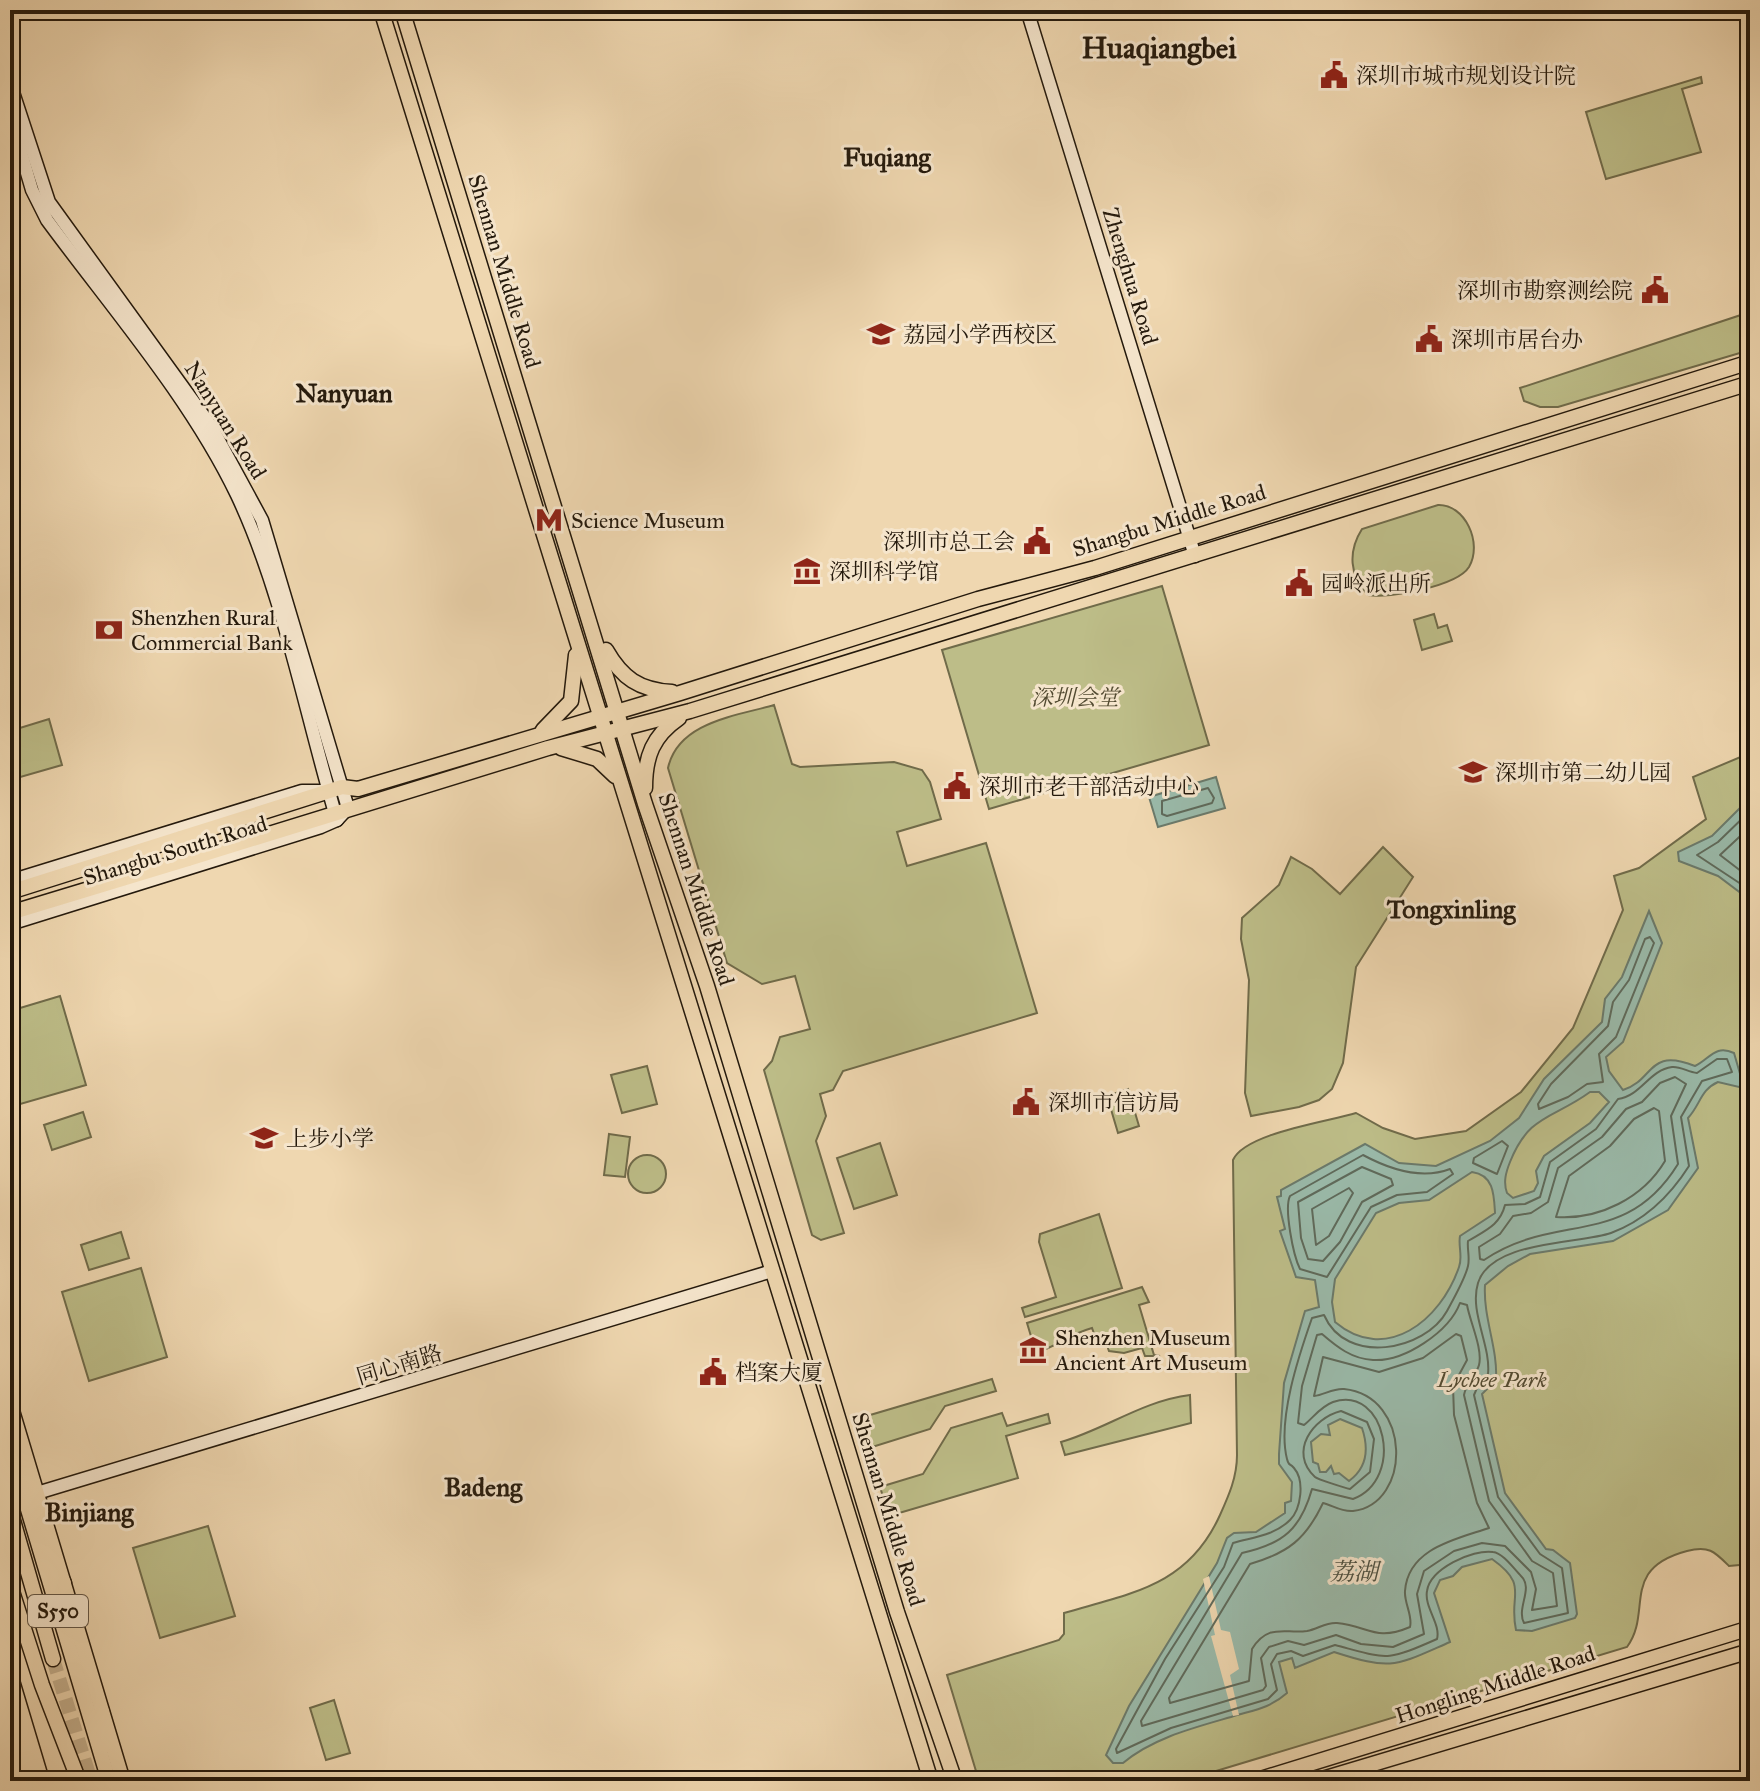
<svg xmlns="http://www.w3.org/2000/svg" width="1760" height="1791" viewBox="0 0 1760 1791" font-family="'IM FELL Great Primer','Noto Serif SC',serif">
<rect width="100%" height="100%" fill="#efd7b0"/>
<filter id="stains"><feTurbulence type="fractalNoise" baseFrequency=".0025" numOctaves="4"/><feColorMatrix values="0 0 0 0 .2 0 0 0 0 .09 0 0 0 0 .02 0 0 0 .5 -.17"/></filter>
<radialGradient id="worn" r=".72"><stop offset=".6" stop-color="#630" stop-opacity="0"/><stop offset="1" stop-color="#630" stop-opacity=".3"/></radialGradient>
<g fill="#bdbd88" stroke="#706b4a" stroke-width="2">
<path d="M1701 77 1702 83 1682 89 1701 152 1606 179 1586 112Z"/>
<path d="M1750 312V350L1558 407H1540L1524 401 1520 388Z"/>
<path d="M1438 505C1465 504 1483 543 1469 567 1457 586 1389 599 1368 595 1349 576 1348 551 1362 529Z"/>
<path d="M1162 586 1209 745 989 809 942 650Z"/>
<path d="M1434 614 1438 628 1447 625 1452 641 1422 650 1414 620Z"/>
<path d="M774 705 792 764 800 767 894 762 922 770 930 782 941 819 897 832 907 866 986 843 1037 1013 843 1071 833 1090 820 1094 826 1116 816 1141 844 1233 821 1240 812 1235 764 1070 772 1061 780 1037 810 1029 795 976 762 984 727 963 668 768C678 722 736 716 774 705Z"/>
<path d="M49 719 62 765 10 780V731Z"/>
<path d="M1750 753V1564L1729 1566C1715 1552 1709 1545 1687 1551 1619 1569 1653 1612 1627 1647L1183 1781H979L947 1675 1059 1640 1064 1634V1613C1132 1593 1188 1586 1220 1515 1229 1495 1237 1477 1237 1455L1233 1160C1245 1133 1327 1122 1356 1113L1383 1128 1415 1139 1466 1131 1521 1092 1573 1028 1623 910 1614 876 1639 868 1706 819 1693 777Z"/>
<path d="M1383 847 1413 877 1356 967 1343 1063 1332 1089 1319 1100 1299 1107 1251 1116 1245 1093 1249 980 1241 939 1242 918 1279 885 1291 857 1312 869 1340 894Z"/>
<path d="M60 996 86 1085 10 1107V1011Z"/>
<path d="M647 1066 657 1104 622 1113 611 1075Z"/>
<path d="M1128 1089 1139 1126 1118 1133 1107 1096Z"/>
<path d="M83 1112 91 1137 52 1150 44 1125Z"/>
<path d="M609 1134 630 1137 625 1177 604 1175Z"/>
<path d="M880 1143 897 1195 854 1209 837 1158Z"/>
<circle cx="647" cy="1174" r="19"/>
<path d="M1099 1214 1122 1288 1025 1317 1022 1308 1056 1297 1039 1242 1040 1234Z"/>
<path d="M121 1232 129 1258 89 1270 81 1245Z"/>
<path d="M141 1268 167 1357 89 1381 62 1292Z"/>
<path d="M1142 1287 1149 1302 1139 1305 1154 1355 1160 1356H1145L1142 1348 1124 1353 1109 1351 1104 1337 1096 1339 1092 1328C1067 1335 1058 1346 1036 1353L1027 1323Z"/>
<path d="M992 1379 996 1391 945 1406 930 1429 869 1448 860 1418Z"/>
<path d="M1190 1395 1191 1423 1065 1455 1061 1442C1106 1429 1142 1401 1190 1395Z"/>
<path d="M1002 1413 1007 1426 1048 1414 1050 1423 1006 1436 1018 1478 889 1516 880 1487 923 1474 951 1428Z"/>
<path d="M208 1526 235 1616 160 1638 133 1548Z"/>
<path d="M334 1700 350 1753 326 1760 310 1708Z"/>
</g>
<g fill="#9abaaa" stroke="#6b7a6b" stroke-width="2" fill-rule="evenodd">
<path d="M1216 777 1225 808 1158 827 1149 797Z"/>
<path d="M1750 798V900L1718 876 1679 861 1678 852 1712 836Z"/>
<path d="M1649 911 1662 943 1623 1042 1606 1057 1609 1071 1623 1090C1655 1080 1647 1047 1695 1066 1710 1059 1715 1044 1734 1053L1743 1084 1739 1087 1718 1082C1700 1090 1701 1104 1688 1118L1698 1168 1668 1210 1613 1241 1530 1254 1508 1266 1485 1285C1483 1318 1498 1348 1496 1380L1482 1394 1505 1493 1546 1549 1553 1550 1570 1563 1577 1614 1575 1618 1532 1631 1516 1630C1508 1594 1530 1586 1492 1559L1462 1567 1453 1576 1440 1580 1434 1593 1450 1642C1395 1666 1393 1671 1334 1652L1295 1668 1292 1658 1279 1662 1287 1693C1269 1709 1253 1710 1231 1717 1193 1728 1153 1738 1123 1763H1113L1106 1755 1129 1706 1217 1563 1227 1538 1234 1533 1256 1532 1285 1513V1503L1291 1501 1292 1482 1279 1464V1454L1284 1383 1305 1311 1319 1307 1315 1280 1296 1277 1280 1231 1285 1229 1277 1197 1281 1196V1190L1365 1144 1399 1163 1436 1166 1490 1141 1519 1118 1544 1079 1602 1022 1605 999 1622 977ZM1590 1092H1599L1609 1102 1590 1123 1544 1156 1536 1171 1538 1183 1534 1191 1513 1198 1507 1193C1503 1182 1506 1172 1510 1162 1529 1114 1553 1119 1590 1092ZM1472 1172C1494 1175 1494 1195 1495 1213L1460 1236C1458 1246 1463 1257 1459 1267 1441 1320 1386 1365 1335 1322L1332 1302 1335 1279 1376 1213 1399 1203 1429 1200ZM1340 1419 1362 1428C1369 1449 1367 1468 1349 1481L1339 1473 1334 1474 1331 1466 1326 1472H1320L1318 1464 1313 1462 1311 1442 1321 1434 1330 1435 1328 1425Z"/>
</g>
<path fill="#efd7b0" d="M1209 1576 1221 1630 1230 1632 1239 1669 1230 1675 1239 1715 1233 1716 1211 1636 1215 1635 1203 1579Z"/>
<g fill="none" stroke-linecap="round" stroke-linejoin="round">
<g stroke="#5f6a5b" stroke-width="2">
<path d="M1208 788 1214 798 1212 803 1167 816 1162 814V801Z"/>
<path d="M1750 811 1718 842 1697 855 1750 890"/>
<path d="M1750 827 1720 855 1750 878"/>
<path d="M1650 937 1654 943 1616 1037 1599 1054 1603 1082 1587 1084 1568 1097 1539 1109 1538 1104 1551 1084 1608 1026 1613 1002 1629 980 1645 939Z"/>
<path d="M1717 1059H1727L1732 1072 1702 1081 1681 1117 1689 1166C1670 1196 1646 1220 1611 1233 1580 1244 1491 1240 1478 1283 1469 1312 1491 1345 1488 1374L1480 1381 1474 1395 1498 1497 1540 1554 1562 1568 1568 1613 1524 1623C1516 1608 1534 1588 1521 1576 1514 1569 1503 1553 1493 1552 1472 1549 1430 1569 1427 1591 1424 1607 1441 1624 1437 1639 1385 1662 1388 1659 1335 1645L1303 1656 1291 1651 1277 1654 1271 1664 1277 1690 1268 1699 1171 1728 1117 1753 1116 1749 1165 1659 1224 1567 1233 1543C1253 1537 1274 1536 1290 1520 1301 1509 1305 1481 1294 1468 1289 1462 1289 1467 1287 1459 1277 1420 1299 1355 1312 1318L1324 1315C1346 1366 1425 1351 1447 1311 1454 1298 1465 1279 1468 1266 1470 1257 1467 1249 1468 1241 1486 1230 1500 1225 1505 1205L1525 1204 1540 1197 1550 1162 1596 1129 1618 1099C1641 1096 1649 1070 1672 1067 1680 1066 1688 1072 1697 1073Z"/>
<path d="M1675 1077 1686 1084 1671 1116 1678 1164C1625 1250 1556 1211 1484 1260L1480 1259 1479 1247 1500 1234 1513 1216 1531 1213 1548 1202 1558 1168 1602 1137 1626 1109 1642 1102 1660 1083Z"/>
<path d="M1654 1108 1659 1111 1665 1161C1643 1198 1599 1220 1556 1217L1569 1176 1610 1146 1634 1119Z"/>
<path d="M1502 1141 1508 1146 1497 1174 1473 1163 1474 1158Z"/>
<path d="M1363 1155C1389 1169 1421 1180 1450 1169L1453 1174 1427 1192 1397 1195 1371 1207 1327 1277 1300 1269C1293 1255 1284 1208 1290 1196Z"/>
<path d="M1362 1167 1391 1179 1393 1185 1362 1202 1340 1242 1323 1261 1308 1259 1301 1238 1298 1202Z"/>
<path d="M1349 1188 1353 1193 1329 1236 1316 1245 1312 1209Z"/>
<path d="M1460 1303 1467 1305C1470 1322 1483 1349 1479 1365 1476 1376 1466 1383 1464 1395L1489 1501 1532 1561 1553 1573 1557 1606 1532 1610 1536 1589 1531 1572 1505 1546 1482 1543 1454 1551 1424 1571 1417 1594 1424 1634 1393 1647 1361 1644 1336 1635 1304 1645 1288 1641 1269 1647 1261 1658 1266 1686 1263 1690 1142 1726 1141 1721 1242 1553C1284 1544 1301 1528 1312 1489L1353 1499C1406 1479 1385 1384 1333 1402 1320 1407 1314 1417 1304 1425L1298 1423 1302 1386 1317 1335 1322 1334C1337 1347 1352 1359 1373 1360 1404 1362 1449 1332 1460 1303Z"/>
<path d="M1456 1334 1461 1336 1467 1360 1453 1386 1454 1415 1477 1503 1489 1528C1457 1539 1408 1548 1405 1591 1404 1603 1413 1616 1410 1627 1375 1642 1369 1626 1337 1623 1326 1622 1318 1629 1307 1631 1285 1634 1268 1623 1252 1649L1249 1681 1170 1703 1169 1698 1250 1564C1288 1553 1306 1539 1323 1503 1332 1505 1341 1512 1353 1511 1412 1504 1412 1396 1344 1389 1333 1388 1324 1395 1314 1396L1323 1357 1379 1372 1423 1358Z"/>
<path d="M1341 1411 1367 1422 1374 1439 1370 1472 1350 1489C1345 1488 1317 1479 1315 1477 1288 1452 1313 1418 1341 1411Z"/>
</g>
<path stroke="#c6b18f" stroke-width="14" stroke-dasharray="14 7" stroke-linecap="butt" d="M53 1659 91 1781"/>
<g stroke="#24190c" stroke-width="15">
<g id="secondary">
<path d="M1027 10 1195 556"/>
<path d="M10 83 49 202 211 426 262 520 348 808 337 820 321 827 10 924"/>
<path d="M10 115 32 190 47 220C111 307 190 397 237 495 283 592 306 716 337 820"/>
<path d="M10 881 302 791H329"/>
<path d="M37 1493 772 1271"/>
</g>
</g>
<g stroke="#24190c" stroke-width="17">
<g id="primary">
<path d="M381 10 931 1781"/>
<path d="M402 10 645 804 707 986 897 1612 955 1781"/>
<path d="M606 650C622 678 639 690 672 692"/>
<path d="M543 730 571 701 576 655"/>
<path d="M561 748 597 759 615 776"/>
<path d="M645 788C645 756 653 736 679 718"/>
<path d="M181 838 342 787 358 789 680 693 978 599 1095 568 1750 362"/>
<path d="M188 859 548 748 690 711 1750 383"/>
<path d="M10 1404 123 1781"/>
<path d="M10 1709 31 1781"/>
<path d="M1254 1781 1750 1628"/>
<path d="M1316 1781 1750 1651"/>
</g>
</g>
<g stroke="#24190c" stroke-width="17">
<g id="trunk">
<path d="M10 892 181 838"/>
<path d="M10 913 188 859"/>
<path d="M10 1449 109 1781"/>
<path d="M10 1510 53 1659"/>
<path d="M49 1555 64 1583"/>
<path d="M10 1585 42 1685 79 1781"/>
<path d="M10 1674 42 1781"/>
<path d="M102 1712 105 1745"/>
</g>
</g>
<use href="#secondary" stroke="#f5e5cc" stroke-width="12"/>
<use href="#primary" stroke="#efd7b0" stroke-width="14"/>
<use href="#trunk" stroke="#efd7b0" stroke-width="14"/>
</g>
<defs>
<g id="civic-bare" transform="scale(2.16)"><path d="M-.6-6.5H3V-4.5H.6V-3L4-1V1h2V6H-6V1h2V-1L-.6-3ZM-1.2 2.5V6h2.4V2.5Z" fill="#8f2418" stroke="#f5e5cc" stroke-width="2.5" paint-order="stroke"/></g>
<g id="school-bare" transform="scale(2.16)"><path d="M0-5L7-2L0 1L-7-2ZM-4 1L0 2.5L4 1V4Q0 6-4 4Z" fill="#8f2418" stroke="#f5e5cc" stroke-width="2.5" paint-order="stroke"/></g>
<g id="metro-bare" transform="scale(2.16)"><path d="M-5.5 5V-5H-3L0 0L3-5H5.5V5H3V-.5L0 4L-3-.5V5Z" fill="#8f2418" stroke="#f5e5cc" stroke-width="2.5" paint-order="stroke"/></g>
<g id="museum-bare" transform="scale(2.16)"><path d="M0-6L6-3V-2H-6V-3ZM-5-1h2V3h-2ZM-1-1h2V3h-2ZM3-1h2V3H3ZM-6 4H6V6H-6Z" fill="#8f2418" stroke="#f5e5cc" stroke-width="2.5" paint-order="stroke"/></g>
<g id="bank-bare" transform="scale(2.16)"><path d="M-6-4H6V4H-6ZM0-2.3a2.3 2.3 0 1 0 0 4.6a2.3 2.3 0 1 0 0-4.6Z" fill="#8f2418" stroke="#f5e5cc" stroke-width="2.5" paint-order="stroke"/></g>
</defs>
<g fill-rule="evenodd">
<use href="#civic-bare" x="1334" y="75"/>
<use href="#civic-bare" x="1655" y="290"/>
<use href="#school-bare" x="881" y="334"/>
<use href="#civic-bare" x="1429" y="339"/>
<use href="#metro-bare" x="549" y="520"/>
<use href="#civic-bare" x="1037" y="541"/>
<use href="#museum-bare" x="807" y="571"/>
<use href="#civic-bare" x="1299" y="583"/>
<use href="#bank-bare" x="109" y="630"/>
<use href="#school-bare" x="1473" y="772"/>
<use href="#civic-bare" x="957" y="786"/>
<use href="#civic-bare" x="1026" y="1102"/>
<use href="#school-bare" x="264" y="1138"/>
<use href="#museum-bare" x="1033" y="1350"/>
<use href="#civic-bare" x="713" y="1372"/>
</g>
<g text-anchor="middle" stroke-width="6" stroke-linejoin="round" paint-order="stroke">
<rect fill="#f5e5cc" stroke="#635646" stroke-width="2" x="28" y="1595" width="60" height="32" rx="6"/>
<g font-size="20" font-weight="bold" fill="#24190c">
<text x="58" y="1618">S550</text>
</g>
<g font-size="22" fill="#24190c" stroke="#f5e5cc" text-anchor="start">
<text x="1356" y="83">深圳市城市规划设计院</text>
<text x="1633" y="298" text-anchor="end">深圳市勘察测绘院</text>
<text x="903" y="342">荔园小学西校区</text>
<text x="1451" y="347">深圳市居台办</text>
<text x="571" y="528">Science Museum</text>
<text x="1015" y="549" text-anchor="end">深圳市总工会</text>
<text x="829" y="579">深圳科学馆</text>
<text x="1321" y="591">园岭派出所</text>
<text x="131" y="625">Shenzhen Rural<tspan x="131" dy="25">Commercial Bank</tspan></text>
<text x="1495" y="780">深圳市第二幼儿园</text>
<text x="979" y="794">深圳市老干部活动中心</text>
<text x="1048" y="1110">深圳市信访局</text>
<text x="286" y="1146">上步小学</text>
<text x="1055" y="1345">Shenzhen Museum<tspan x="1055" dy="25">Ancient Art Museum</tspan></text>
<text x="735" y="1380">档案大厦</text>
</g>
<g font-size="22" fill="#24190c" stroke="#f5e5cc">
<text transform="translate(505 271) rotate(73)" y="8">Shennan Middle Road</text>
<text transform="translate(1131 276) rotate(73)" y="8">Zhenghua Road</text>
<text transform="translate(226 420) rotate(58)" y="8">Nanyuan Road</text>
<text transform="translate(1169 520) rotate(-17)" y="8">Shangbu Middle Road</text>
<text transform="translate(175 850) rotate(-17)" y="8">Shangbu South Road</text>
<text transform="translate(697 889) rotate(72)" y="8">Shennan Middle Road</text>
<text transform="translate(399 1364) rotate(-17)" y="8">同心南路</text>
<text transform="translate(889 1509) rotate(73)" y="8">Shennan Middle Road</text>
<text transform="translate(1495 1684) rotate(-18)" y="8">Hongling Middle Road</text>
</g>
<g font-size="22" font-style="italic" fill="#524a31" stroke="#f5e5cc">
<text x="1075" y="705">深圳会堂</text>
<text x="1492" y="1387">Lychee Park</text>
</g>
<g font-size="24" font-style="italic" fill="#4d5143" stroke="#f5e5cc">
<text x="1354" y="1580">荔湖</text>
</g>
<g font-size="26" font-weight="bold" fill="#24190c" stroke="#f5e5cc">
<text x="887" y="166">Fuqiang</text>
<text x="344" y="402">Nanyuan</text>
<text x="1451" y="918">Tongxinling</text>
<text x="483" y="1496">Badeng</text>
<text x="89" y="1521">Binjiang</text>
</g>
<g font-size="30" font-weight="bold" fill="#24190c" stroke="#f5e5cc">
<text x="1159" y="58">Huaqiangbei</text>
</g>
</g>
<rect width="1760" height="1791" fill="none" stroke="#efd7b0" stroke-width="40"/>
<rect x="12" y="12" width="1736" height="1767" fill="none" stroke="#24190c" stroke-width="4"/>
<rect x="20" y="20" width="1720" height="1751" fill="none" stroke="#24190c" stroke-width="2"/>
<rect width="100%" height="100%" filter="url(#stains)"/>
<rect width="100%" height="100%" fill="url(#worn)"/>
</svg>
